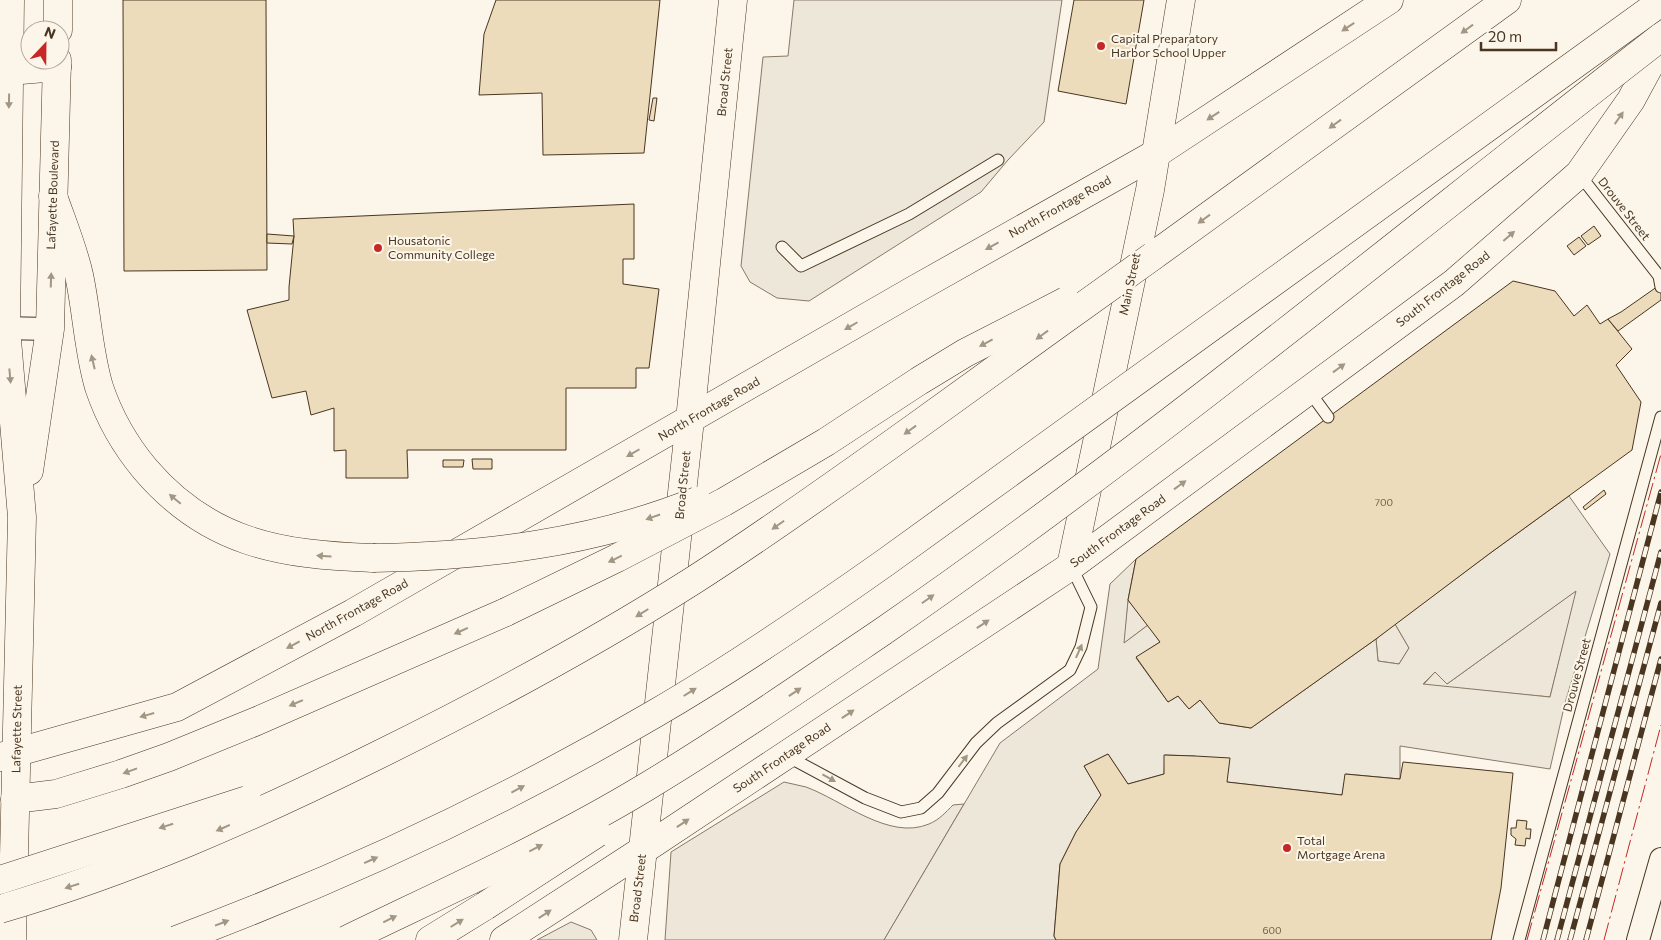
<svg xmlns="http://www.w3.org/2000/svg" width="1661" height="940" viewBox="0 0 1661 940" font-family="Commissioner,sans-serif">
<rect width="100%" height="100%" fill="#fbf6e9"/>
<g fill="#ede6d9" stroke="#887966">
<path d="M1577 590 1550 697 1423 685 1435 672 1447 684Z"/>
<path d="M1128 600 1148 625 1123 644Z"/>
<path d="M1395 624 1409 648 1399 664 1378 661 1376 639Z"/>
<path d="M784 782C791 784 799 785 806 787 842 800 889 841 929 824 939 820 946 812 953 805L964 804 884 940H665L671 852Z"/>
</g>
<g fill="#ede7d9" stroke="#887966" fill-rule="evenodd">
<path d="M794 0H1062L1044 122 1008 160 981 192 809 301 777 298 750 282 741 266 763 57 788 56Z"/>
<path d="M1569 496 1610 554 1565 703 1550 769 1400 746V779L1346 774 1342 795 1227 782 1195 756 1165 755 1164 774 1128 784 1108 754 1084 766 1101 795 1076 832 1060 864 1054 936 1056 940H884L1000 743 1098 669 1110 584 1136 559 1128 600 1124 643 1148 625 1160 642 1136 658 1168 702 1178 696 1189 709 1200 700 1219 723 1251 728 1376 639 1378 661 1399 664 1409 648 1395 624 1489 554ZM1576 591 1550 697 1423 684 1435 672 1447 684Z"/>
<path d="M571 922 591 930 597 940H537Z"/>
</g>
<g fill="#ecdcbc" stroke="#4a3520">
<path d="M123 0H266L267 270 124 271Z"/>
<path d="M496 0H660L644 153 543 155 542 93 479 95 484 34Z"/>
<path d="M1074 0H1144L1126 104 1058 91Z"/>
<path d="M653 98H657L654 121 649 120Z"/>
<path d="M634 204V259H623V284L659 289 649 368H636V388H566V450H407L408 478H346V450L334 451V408L311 415 306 391 272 398 247 310 289 300V287L294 236 293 219Z"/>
<path d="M1594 226 1601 236 1588 245 1581 236Z"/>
<path d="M267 234 294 236 292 244 267 243Z"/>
<path d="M1579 237 1586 246 1574 255 1567 246Z"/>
<path d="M1513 281 1555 291 1574 316 1587 305 1600 324 1608 319 1632 349 1616 365 1641 402 1632 450 1489 554 1376 639 1251 728 1219 723 1200 700 1189 709 1178 696 1168 702 1136 657 1160 642 1128 600 1136 559Z"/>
<path d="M1661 284V300L1618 331 1608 319 1621 312Z"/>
<path d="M472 459H492V469H473Z"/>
<path d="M443 460H464L463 467H443Z"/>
<path d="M1604 490 1606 494 1585 510 1583 507Z"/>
<path d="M1108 754 1128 784 1164 774V755L1195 756 1230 758 1227 782 1342 795 1345 774 1400 779 1403 762 1513 773 1501 888 1491 940H1056L1054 936 1060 864 1076 832 1101 795 1084 766Z"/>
<path d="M1517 820 1527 821 1526 829H1531L1530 839 1526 838 1525 846 1515 845 1516 839 1511 835V828H1516Z"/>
</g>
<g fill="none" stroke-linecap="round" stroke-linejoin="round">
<g stroke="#4a3520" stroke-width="13">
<g id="lane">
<path d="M1579 174 1659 276 1661 287"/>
<path d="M782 247 801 266 909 214 998 160"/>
<path d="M1309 391 1328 417"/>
<path d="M787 756 865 798 901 812 921 808 938 793 976 743 997 723 1070 670 1081 647 1091 607 1071 566"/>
<path d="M1519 940 1661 417"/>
</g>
</g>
<g stroke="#4a3520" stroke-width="24">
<g id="street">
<path d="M0 328 50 329"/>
<path d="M1638 940 1661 859"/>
</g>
</g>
<g stroke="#4a3520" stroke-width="29">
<g id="secondary">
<path d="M10 0 6 328 22 517 12 940"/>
<path d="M58 30V0"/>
<path d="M9 71 57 67"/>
<path d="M29 471 50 329 57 60"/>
<path d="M1071 566 1150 190 1181 0"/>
<path d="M0 757 177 707 353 613 914 290 1157 153 1389 0"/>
<path d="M504 940 643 850 1071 566 1454 283 1579 174 1631 100 1661 44"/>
<path d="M633 940 690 420 733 0"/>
</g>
</g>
<g stroke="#4a3520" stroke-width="29">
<g id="highway">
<path d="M53 196C62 222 73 248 79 275 87 312 88 350 99 387 109 417 125 445 145 469 208 543 280 555 373 558"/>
<path d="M1153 256 1507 0"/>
<path d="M15 799 56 794 121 774 169 757 257 721 506 612"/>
<path d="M430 940 485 906"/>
</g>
</g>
<use href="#lane" stroke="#fbf6e9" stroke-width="11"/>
<use href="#street" stroke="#fbf6e9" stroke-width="22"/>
<use href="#secondary" stroke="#fbf6e9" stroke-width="28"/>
<use href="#highway" stroke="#fbf6e9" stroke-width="28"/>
<g stroke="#4a3520" stroke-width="5.5">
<g id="rail">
<path d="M1543 940 1661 492"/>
<path d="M1557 940 1661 552"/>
<path d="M1570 940 1661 603"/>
<path d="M1586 940 1661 659"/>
</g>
</g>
<use href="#rail" stroke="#fbf6e9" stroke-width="4" stroke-dasharray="11" stroke-linecap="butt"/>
<g stroke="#4a3520" stroke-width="29" stroke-linecap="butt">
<g id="highway-bridge">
<path d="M373 558C484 556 593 543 697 501"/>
<path d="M506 612 617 558 724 502 826 442 919 381 965 353 1066 301"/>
<path d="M0 880 247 800"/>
<path d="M485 906 597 833"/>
<path d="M0 909C130 871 251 818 372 758 482 704 590 646 694 580 769 532 841 480 914 428 994 370 1073 313 1153 256"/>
<path d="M176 940C342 878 503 803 656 713 735 667 811 615 886 562L1661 2"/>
<path d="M346 940C447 891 550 845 646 787 727 738 804 685 882 632 1151 446 1403 237 1661 37"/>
</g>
</g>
<use href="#highway-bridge" stroke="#fbf6e9" stroke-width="28"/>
<g stroke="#c62828" stroke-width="1" stroke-dasharray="18 4 2.5 4" stroke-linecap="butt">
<path d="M1527 940 1661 454"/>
<path d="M1604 940 1661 725"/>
</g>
</g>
<defs><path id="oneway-solid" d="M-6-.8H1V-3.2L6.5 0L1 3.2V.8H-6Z" transform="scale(1.25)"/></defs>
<g fill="#a29684">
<use href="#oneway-solid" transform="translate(1348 27) rotate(147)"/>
<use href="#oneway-solid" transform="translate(1467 29) rotate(144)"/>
<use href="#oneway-solid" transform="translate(9 101) rotate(91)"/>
<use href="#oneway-solid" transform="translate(1213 116) rotate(147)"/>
<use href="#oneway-solid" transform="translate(1619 118) rotate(-55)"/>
<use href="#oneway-solid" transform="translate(1335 124) rotate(144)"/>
<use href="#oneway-solid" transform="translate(1204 219) rotate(144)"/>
<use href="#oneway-solid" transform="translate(1509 236) rotate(-41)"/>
<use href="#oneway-solid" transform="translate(992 246) rotate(151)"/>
<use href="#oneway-solid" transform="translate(51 280) rotate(-88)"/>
<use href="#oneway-solid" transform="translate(851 326) rotate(150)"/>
<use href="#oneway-solid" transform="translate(1042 335) rotate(144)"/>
<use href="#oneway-solid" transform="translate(986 343) rotate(152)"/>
<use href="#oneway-solid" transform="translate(93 362) rotate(-103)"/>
<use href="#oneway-solid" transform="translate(1339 368) rotate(-36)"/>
<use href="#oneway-solid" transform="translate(10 376) rotate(85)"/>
<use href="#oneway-solid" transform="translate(910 430) rotate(144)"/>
<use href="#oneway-solid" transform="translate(633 453) rotate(150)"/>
<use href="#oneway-solid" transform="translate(1180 485) rotate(-36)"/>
<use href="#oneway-solid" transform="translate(175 499) rotate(-140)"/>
<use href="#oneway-solid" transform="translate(653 517) rotate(161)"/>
<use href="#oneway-solid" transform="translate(778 525) rotate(145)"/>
<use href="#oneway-solid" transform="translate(324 556) rotate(-176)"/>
<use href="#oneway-solid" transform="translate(615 559) rotate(154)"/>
<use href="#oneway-solid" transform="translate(928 599) rotate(-35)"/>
<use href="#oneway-solid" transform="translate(642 613) rotate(148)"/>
<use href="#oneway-solid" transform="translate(983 624) rotate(-34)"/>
<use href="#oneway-solid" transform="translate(461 631) rotate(156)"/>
<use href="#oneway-solid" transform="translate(293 645) rotate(152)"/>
<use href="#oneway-solid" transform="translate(1079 651) rotate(-66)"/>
<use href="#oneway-solid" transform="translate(690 692) rotate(-32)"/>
<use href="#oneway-solid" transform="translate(795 692) rotate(-34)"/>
<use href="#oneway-solid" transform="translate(296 703) rotate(157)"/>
<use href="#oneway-solid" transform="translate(848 714) rotate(-34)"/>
<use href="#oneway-solid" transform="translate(147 715) rotate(164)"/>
<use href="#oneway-solid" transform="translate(963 761) rotate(-53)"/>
<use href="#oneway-solid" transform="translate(130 771) rotate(160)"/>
<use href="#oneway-solid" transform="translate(829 778) rotate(29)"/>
<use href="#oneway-solid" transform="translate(518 789) rotate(-28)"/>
<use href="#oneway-solid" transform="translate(683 823) rotate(-34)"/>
<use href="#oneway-solid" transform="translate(166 826) rotate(162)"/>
<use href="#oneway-solid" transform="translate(223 828) rotate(156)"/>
<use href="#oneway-solid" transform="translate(536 848) rotate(-27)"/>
<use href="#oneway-solid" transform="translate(371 860) rotate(-24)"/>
<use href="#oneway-solid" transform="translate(72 886) rotate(162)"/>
<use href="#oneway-solid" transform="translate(545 914) rotate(-33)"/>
<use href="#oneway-solid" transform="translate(390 919) rotate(-26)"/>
<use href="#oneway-solid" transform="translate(222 923) rotate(-21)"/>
<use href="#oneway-solid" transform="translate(457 923) rotate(-32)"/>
</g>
<g fill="#c62828" stroke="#fbf6e9" stroke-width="2">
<circle cx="1101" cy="46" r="5"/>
<circle cx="378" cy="248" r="5"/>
<circle cx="1287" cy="848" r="5"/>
</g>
<g text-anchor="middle" stroke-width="4" stroke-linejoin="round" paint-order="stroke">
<g font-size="10" fill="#725f47">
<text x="1384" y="506">700</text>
<text x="1272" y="934">600</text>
</g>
<g font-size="12" fill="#4a3520" stroke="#fbf6e9" text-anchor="start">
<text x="1111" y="43">Capital Preparatory<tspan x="1111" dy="14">Harbor School Upper</tspan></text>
<text x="388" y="245">Housatonic<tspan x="388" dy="14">Community College</tspan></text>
<text x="1297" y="845">Total<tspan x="1297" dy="14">Mortgage Arena</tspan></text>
</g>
<g font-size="12" fill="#4a3520" stroke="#fbf6e9">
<text transform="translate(725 82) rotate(-84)" y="4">Broad Street</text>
<text transform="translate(53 195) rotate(-88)" y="4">Lafayette Boulevard</text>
<text transform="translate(1060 207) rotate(-29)" y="4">North Frontage Road</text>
<text transform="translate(1624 209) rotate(52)" y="4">Drouve Street</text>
<text transform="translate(1130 284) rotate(-78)" y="4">Main Street</text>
<text transform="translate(1443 289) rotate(-38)" y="4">South Frontage Road</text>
<text transform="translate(709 409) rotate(-30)" y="4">North Frontage Road</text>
<text transform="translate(683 485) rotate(-84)" y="4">Broad Street</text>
<text transform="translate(1118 531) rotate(-36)" y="4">South Frontage Road</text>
<text transform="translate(357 610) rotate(-29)" y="4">North Frontage Road</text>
<text transform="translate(1577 675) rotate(-75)" y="4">Drouve Street</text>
<text transform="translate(17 729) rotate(-89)" y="4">Lafayette Street</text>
<text transform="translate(782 758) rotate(-34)" y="4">South Frontage Road</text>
<text transform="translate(638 888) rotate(-83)" y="4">Broad Street</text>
</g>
</g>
<g transform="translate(45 45) rotate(22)"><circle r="24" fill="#fbf6e9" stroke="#b4a999"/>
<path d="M0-4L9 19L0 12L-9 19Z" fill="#c62828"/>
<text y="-8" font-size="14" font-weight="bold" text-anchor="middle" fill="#4a3520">N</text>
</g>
<path d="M1481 42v8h75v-8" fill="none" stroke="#4a3520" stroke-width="2.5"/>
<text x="1488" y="42" font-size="15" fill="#4a3520" stroke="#fbf6e9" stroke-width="4" paint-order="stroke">20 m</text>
</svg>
